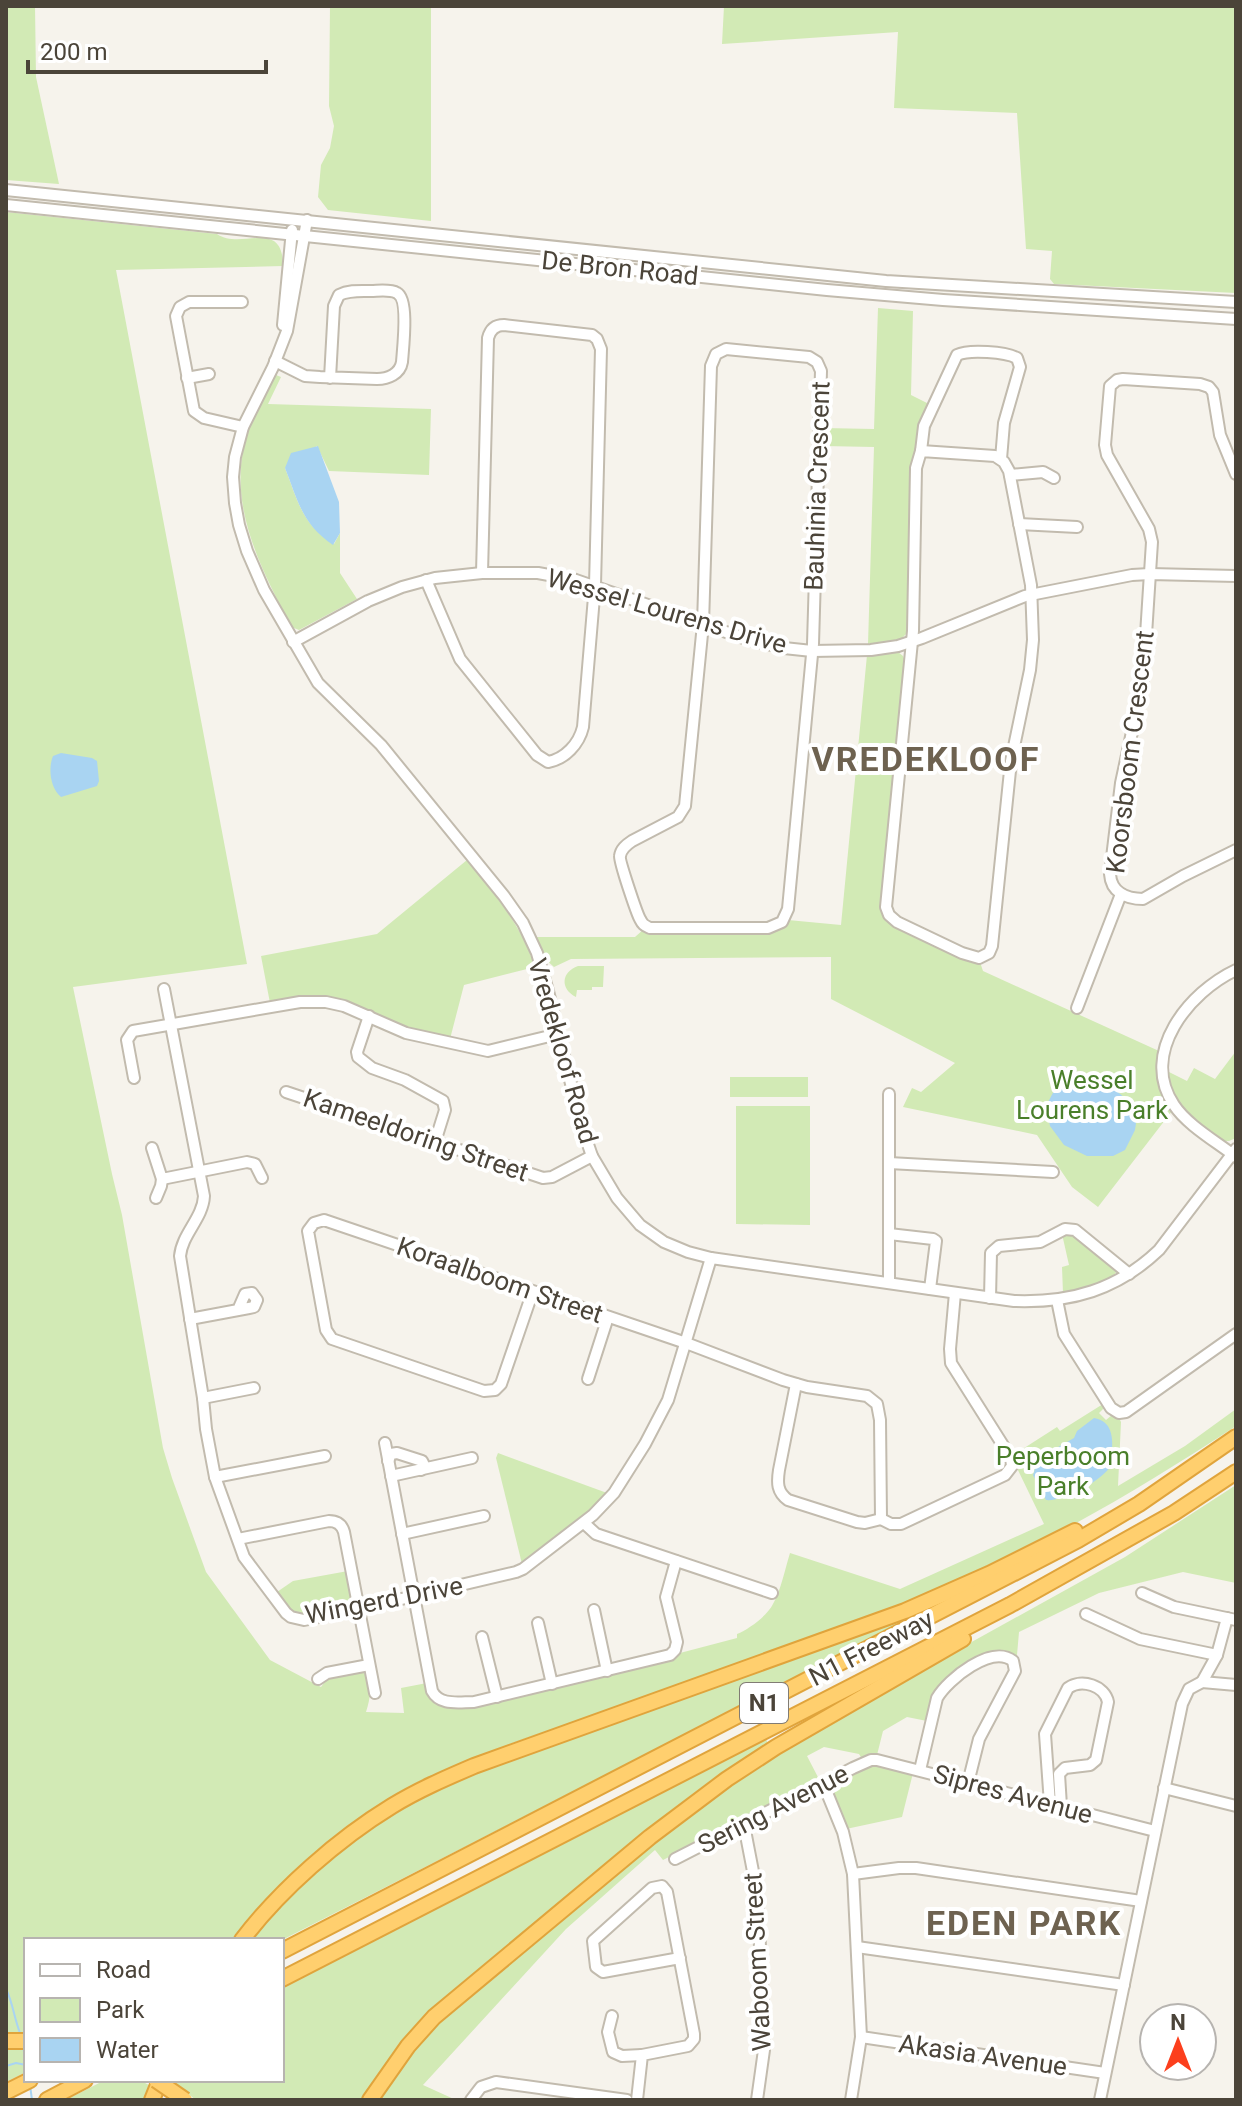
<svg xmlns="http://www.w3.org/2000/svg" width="1242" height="2106" viewBox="0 0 1242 2106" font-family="Roboto,sans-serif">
<rect width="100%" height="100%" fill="#f6f3ec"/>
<g fill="#d2eab5">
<path d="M6 6H35L36 77 59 184 6 180Z"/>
<path d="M330 6H431V221L328 210 318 197 321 165 330 148 334 126 329 106Z"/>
<path d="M724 6H1236V293L1054 284 1050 279 1052 251 1026 249 1017 113 894 108 898 32 722 44Z"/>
<path d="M6 212 217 234C241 251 283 217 283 266L116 270 247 964 73 987 112 1174 122 1215 163 1448 172 1478 206 1572 270 1660 321 1687 329 1676 362 1671C374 1682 370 1699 366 1712L404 1713 401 1688 427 1683 431 1699 442 1705 669 1660 680 1653 737 1638V1634C749 1629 767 1616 773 1604 781 1590 785 1569 790 1553L900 1589 1044 1524 1016 1466 1015 1454 1057 1427 1060 1431 1103 1404 1105 1407 1099 1413 1106 1420 1112 1415 1119 1418 1121 1422 1118 1486 1185 1446 1236 1409V1426C1125 1499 1010 1565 885 1612 794 1646 703 1676 612 1709 551 1730 489 1749 431 1777 353 1815 285 1872 232 1940H26V2033H6Z"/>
<path d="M878 308 913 311 911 395 929 404 918 428 916 455 912 467 907 633 901 639 868 644 874 447 823 446V428L874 429Z"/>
<path d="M276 375 281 377 268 404 431 409 429 475 329 471 317 446 285 468C298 501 302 525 334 544L340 533V573L357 599 299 630 294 628 290 624C259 565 224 498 249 430 256 411 267 393 276 375Z"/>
<path d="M898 652 903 656 905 661 882 905 895 926 972 962H980L983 971 1159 1051C1154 1073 1159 1093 1172 1111L1098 1207 1072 1187 1037 1135 903 1107 912 1088 921 1092 955 1063 831 999V957L571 959 554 967 545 959 536 937H635L644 929 769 932 788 920 841 925 867 655Z"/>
<path d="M467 860C495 894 521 925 535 967L464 985 450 1039 410 1030 352 1004 270 1003 261 956 377 934Z"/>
<path d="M578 966H604L603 987H592V990H577L576 997C560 989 561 972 578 966Z"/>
<path d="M1236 1051V1138L1229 1141H1224C1198 1121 1172 1105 1167 1071L1187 1081 1194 1068 1215 1079Z"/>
<rect x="730" y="1077" width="78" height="20"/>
<path d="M736 1106H810V1225L736 1224Z"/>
<path d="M1070 1232 1115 1267 1117 1271C1107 1286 1080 1289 1063 1293L1062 1267 1069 1265 1062 1234Z"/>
<path d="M498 1453 607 1493 588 1514 522 1564 496 1458Z"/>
<path d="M1236 1485V1583L1183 1572 1099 1593 1019 1632 1017 1655 1015 1657 1005 1652 992 1653 954 1672 947 1679 927 1721 907 1717 883 1731 877 1755H871L862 1759 859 1754 824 1747 807 1756 820 1781 663 1860 655 1850 566 1929 423 2085 456 2100H375L432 2027 634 1857 747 1772 887 1689 1125 1557Z"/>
<path d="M348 1571 353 1601 347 1607 303 1615 295 1613 289 1609 277 1592 293 1581Z"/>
<path d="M905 1618 907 1621 282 1940H248L264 1921 333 1854 407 1805 475 1771Z"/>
<path d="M766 1739 770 1748 489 1965 366 2100H196L170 2080H282V1987Z"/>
<path d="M872 1763 913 1773 902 1817 846 1829 831 1791 835 1782Z"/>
<path d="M26 2045V2072L6 2082V2046Z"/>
<path d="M105 2080H139L149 2085 144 2100H66Z"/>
</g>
<g fill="#a9d4f2">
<path d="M318 446 339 502 340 533 333 545C302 524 298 501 285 468L291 453Z"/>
<path d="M61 753 92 758 97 761 99 781 97 786 61 797C50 788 48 768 53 756Z"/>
<path d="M1072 1075C1100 1077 1118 1090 1138 1110L1135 1130 1125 1150 1113 1156H1087L1064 1145 1050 1126 1046 1106 1056 1087Z"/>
<path d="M1094 1418C1112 1421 1113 1437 1112 1452 1112 1456 1112 1462 1111 1465 1104 1480 1062 1502 1046 1500L1033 1475 1036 1466 1046 1454 1074 1438 1077 1431Z"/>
</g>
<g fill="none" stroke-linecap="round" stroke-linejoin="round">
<g stroke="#a9d4f2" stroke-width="2">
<path d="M6 1989C13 2003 14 2018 20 2033"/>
<path d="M23 2047 26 2061"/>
<path d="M6 2066 16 2063 26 2065"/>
<path d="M30 2085 32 2100"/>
</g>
<g stroke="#c2bbae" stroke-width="14">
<g id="minor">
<path d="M6 190 886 281 1236 302"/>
<path d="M6 205 827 290 943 300 1236 319"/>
<path d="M307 220 287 331 273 367 243 427 235 457 233 477 235 503 239 525 247 551 264 590 318 683 381 745 504 896 523 923 537 953 548 991 581 1124 592 1156 617 1198 640 1225 664 1242 688 1252 711 1258 1014 1301C1071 1303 1117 1290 1159 1250L1236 1149"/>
<path d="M242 302H189L180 307 176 316 194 411 204 418 243 427"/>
<path d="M283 325 292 230"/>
<path d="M726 349 809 357 817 362 821 371 813 644 788 909 782 922 768 928H650C644 925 643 925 640 919 637 914 619 861 620 856 621 849 626 845 632 841L678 817 685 806 703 624 711 366 716 354Z"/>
<path d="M275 361 305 376 320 377 377 379C388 379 400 374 402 362 403 348 409 299 397 293 390 289 378 291 371 291 360 291 349 290 339 295L334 306 330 378"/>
<path d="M187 378 209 374"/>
<path d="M921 451 995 456 1004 462 1009 471 1031 585 1033 640 1030 670 1011 761 992 946 989 953 979 958 962 953 897 922 889 915 886 907 913 631 916 468Z"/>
<path d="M921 451 924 426 957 355C969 349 1006 352 1017 358L1020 367 1004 423 1001 459"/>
<path d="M1236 474 1220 435 1213 392 1209 387 1200 384 1123 379 1117 380 1110 386 1105 445 1107 455 1149 529 1152 542 1143 681 1121 783 1110 874C1111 892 1126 899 1143 899L1183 876 1236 850"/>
<path d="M1010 475 1043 472 1054 478"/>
<path d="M1019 524 1077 527"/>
<path d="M426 580 460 659 537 755 548 762C565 759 579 744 583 727L595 585 601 349 597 339 592 335 504 325C495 325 490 330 488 338L482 573"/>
<path d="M293 642 368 601 402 587 435 578 482 573H538L576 580 746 639 784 648 812 651 871 650 898 646 922 638 1025 596 1132 575 1150 574 1236 576"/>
<path d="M1236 970C1189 992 1139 1053 1174 1105 1187 1125 1217 1142 1236 1157"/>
<path d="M164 989 204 1196C203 1218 182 1234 180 1256L203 1398 206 1429 215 1477 244 1557 286 1613 291 1617 304 1620 359 1609 516 1572 523 1569 593 1515 614 1493 645 1444 668 1400 711 1258"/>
<path d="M1077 1008 1121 894"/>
<path d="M369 1016 357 1052 358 1057 372 1068 405 1080 443 1101 445 1110 435 1142"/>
<path d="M134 1078 127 1040 133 1031 300 1002H326L344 1006 406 1033 488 1051 558 1034"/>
<path d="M286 1092 543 1178 552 1177 592 1156"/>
<path d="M889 1094V1283"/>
<path d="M152 1148 162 1179 247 1162 255 1164 262 1178"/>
<path d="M889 1163 1053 1172"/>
<path d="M156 1198 161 1186 162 1179"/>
<path d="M889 1234 933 1239 936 1241 930 1289"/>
<path d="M533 1291 501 1384 495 1390 484 1391 332 1339 326 1330 308 1231 314 1223 324 1220 686 1343 783 1380 807 1387 867 1396 877 1404 880 1420 881 1519 891 1524H901L1005 1475 1012 1466 1011 1458 951 1363 950 1349 955 1293"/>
<path d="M990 1298 991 1253 999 1246 1040 1242 1065 1229 1075 1230 1129 1274"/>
<path d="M1057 1300 1064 1334 1111 1408 1119 1413 1126 1412 1236 1334"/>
<path d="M190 1319 249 1308 254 1307 257 1300 252 1293 245 1294 238 1310"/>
<path d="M588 1379 608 1317"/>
<path d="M796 1384 779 1470C777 1483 777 1492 788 1500L857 1522 865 1523 881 1519"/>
<path d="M203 1398 254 1388"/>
<path d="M385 1443 432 1691C440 1706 458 1702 474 1702L670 1655 675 1650 677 1642 666 1597 676 1561"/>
<path d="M388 1461 391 1454 397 1453 422 1461 424 1465 421 1470"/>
<path d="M391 1476 472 1458"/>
<path d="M215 1477 325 1456"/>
<path d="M584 1523 596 1534 772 1593"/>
<path d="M402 1534 484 1516"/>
<path d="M238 1539 329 1521C337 1521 342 1525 344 1532L375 1693"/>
<path d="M1142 1593 1174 1607 1236 1620"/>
<path d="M594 1610 607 1671"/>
<path d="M1086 1614 1140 1639 1217 1655"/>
<path d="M538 1623 552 1684"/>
<path d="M482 1637 497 1697"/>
<path d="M318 1679 327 1673 369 1665"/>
<path d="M1202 1682 1217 1655 1227 1618"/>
<path d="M1202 1682 1236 1685"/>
<path d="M920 1770 937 1698C948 1679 992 1644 1013 1661L1015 1671 979 1739 968 1783"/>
<path d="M823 1783 843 1832 853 1874 861 2037 851 2100"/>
<path d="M1164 1788 1236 1806"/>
<path d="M1050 1804 1045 1734 1068 1688C1082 1678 1105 1686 1108 1702L1096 1760 1090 1765 1065 1768 1059 1774 1061 1806"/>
<path d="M744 1825 757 1892 764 2019V2050L757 2100"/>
<path d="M675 1859 853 1768 871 1760H877L1155 1831"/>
<path d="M853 1874 899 1868H916L1141 1901"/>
<path d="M857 1947 1124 1985"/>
<path d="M612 2016 608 2032 613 2052 622 2056 642 2055"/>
<path d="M861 2037 1105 2073"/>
<path d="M471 2100 481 2087 496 2082 627 2100"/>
<path d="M637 2100 642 2055 688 2046 694 2039V2034L667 1892 662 1886 652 1888 593 1941 596 1967 603 1972 680 1958"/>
<path d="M1100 2100 1182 1704 1189 1689 1202 1682"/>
</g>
</g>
<g stroke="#e0a43c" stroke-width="18">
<g id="highway">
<path d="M242 1940C280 1890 338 1839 392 1806 418 1790 446 1778 474 1766L905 1611 989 1574 1075 1531"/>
<path d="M282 1951 1078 1540 1139 1504 1236 1437"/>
<path d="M282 1979 1010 1605 1174 1513 1236 1472"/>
<path d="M6 2041H26"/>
<path d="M6 2092 30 2080"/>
<path d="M47 2100 85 2080"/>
<path d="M152 2100 160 2080"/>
<path d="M370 2100 408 2046 434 2017 650 1837 727 1779 776 1747 963 1639"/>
</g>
</g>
<use href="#minor" stroke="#fff" stroke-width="10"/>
<use href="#highway" stroke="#ffcf6e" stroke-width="14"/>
<g stroke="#e0a43c" stroke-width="18" stroke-linecap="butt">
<path id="highway-bridge" d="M156 2080 185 2100"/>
</g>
<use href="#highway-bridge" stroke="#ffcf6e" stroke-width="14"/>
</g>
<g text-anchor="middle" stroke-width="8" stroke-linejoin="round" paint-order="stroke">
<rect fill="#fff" stroke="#817c74" stroke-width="2" x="740" y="1683" width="48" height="40" rx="6"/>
<g font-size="24" font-weight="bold" fill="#4b4439">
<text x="764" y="1711">N1</text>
</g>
<g font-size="26" fill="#4b4439" stroke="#fff">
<text transform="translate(620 268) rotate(6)" y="9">De Bron Road</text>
<text transform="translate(817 486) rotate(-88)" y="9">Bauhinia Crescent</text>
<text transform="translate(667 611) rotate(16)" y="9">Wessel Lourens Drive</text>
<text transform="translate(1130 752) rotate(-83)" y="9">Koorsboom Crescent</text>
<text transform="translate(563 1051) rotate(74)" y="9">Vredekloof Road</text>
<text transform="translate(416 1135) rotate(19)" y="9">Kameeldoring Street</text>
<text transform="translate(500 1280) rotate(19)" y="9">Koraalboom Street</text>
<text transform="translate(384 1600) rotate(-11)" y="9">Wingerd Drive</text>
<text transform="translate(871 1648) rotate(-27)" y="9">N1 Freeway</text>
<text transform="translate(1013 1794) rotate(15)" y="9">Sipres Avenue</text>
<text transform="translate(773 1809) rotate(-27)" y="9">Sering Avenue</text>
<text transform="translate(757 1962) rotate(-93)" y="9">Waboom Street</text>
<text transform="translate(983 2055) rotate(8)" y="9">Akasia Avenue</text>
</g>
<g font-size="26" fill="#4a7f2a" stroke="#fff">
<text x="1092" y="1089">Wessel<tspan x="1092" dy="30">Lourens Park</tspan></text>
<text x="1063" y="1465">Peperboom<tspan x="1063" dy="30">Park</tspan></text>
</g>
<g font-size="34" font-weight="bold" letter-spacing="2" fill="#6e6250" stroke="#fff">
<text x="926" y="771">VREDEKLOOF</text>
<text x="1024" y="1935">EDEN PARK</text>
</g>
</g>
<rect width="1242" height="2106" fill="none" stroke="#4b4439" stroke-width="16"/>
<rect x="24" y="1938" width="260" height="144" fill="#ffffff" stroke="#b7b4b0" stroke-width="2"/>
<rect x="40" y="1964" width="40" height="12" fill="#ffffff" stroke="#b7b4b0" stroke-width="2"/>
<text x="96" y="1978" font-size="24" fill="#4b4439">Road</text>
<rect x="40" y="1998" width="40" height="24" fill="#d2eab5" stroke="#b7b4b0" stroke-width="2"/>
<text x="96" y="2018" font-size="24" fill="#4b4439">Park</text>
<rect x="40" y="2038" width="40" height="24" fill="#a9d4f2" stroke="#b7b4b0" stroke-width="2"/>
<text x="96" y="2058" font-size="24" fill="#4b4439">Water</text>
<g transform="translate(1178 2042)"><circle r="38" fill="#ffffff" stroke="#b7b4b0" stroke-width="2"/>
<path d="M0-6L14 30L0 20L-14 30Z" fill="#fc3f1d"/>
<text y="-12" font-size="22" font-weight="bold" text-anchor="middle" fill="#4b4439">N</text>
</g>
<path d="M28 60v12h238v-12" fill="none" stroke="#4b4439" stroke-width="4"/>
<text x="40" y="60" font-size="24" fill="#4b4439" stroke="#ffffff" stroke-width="6" paint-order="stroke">200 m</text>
</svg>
